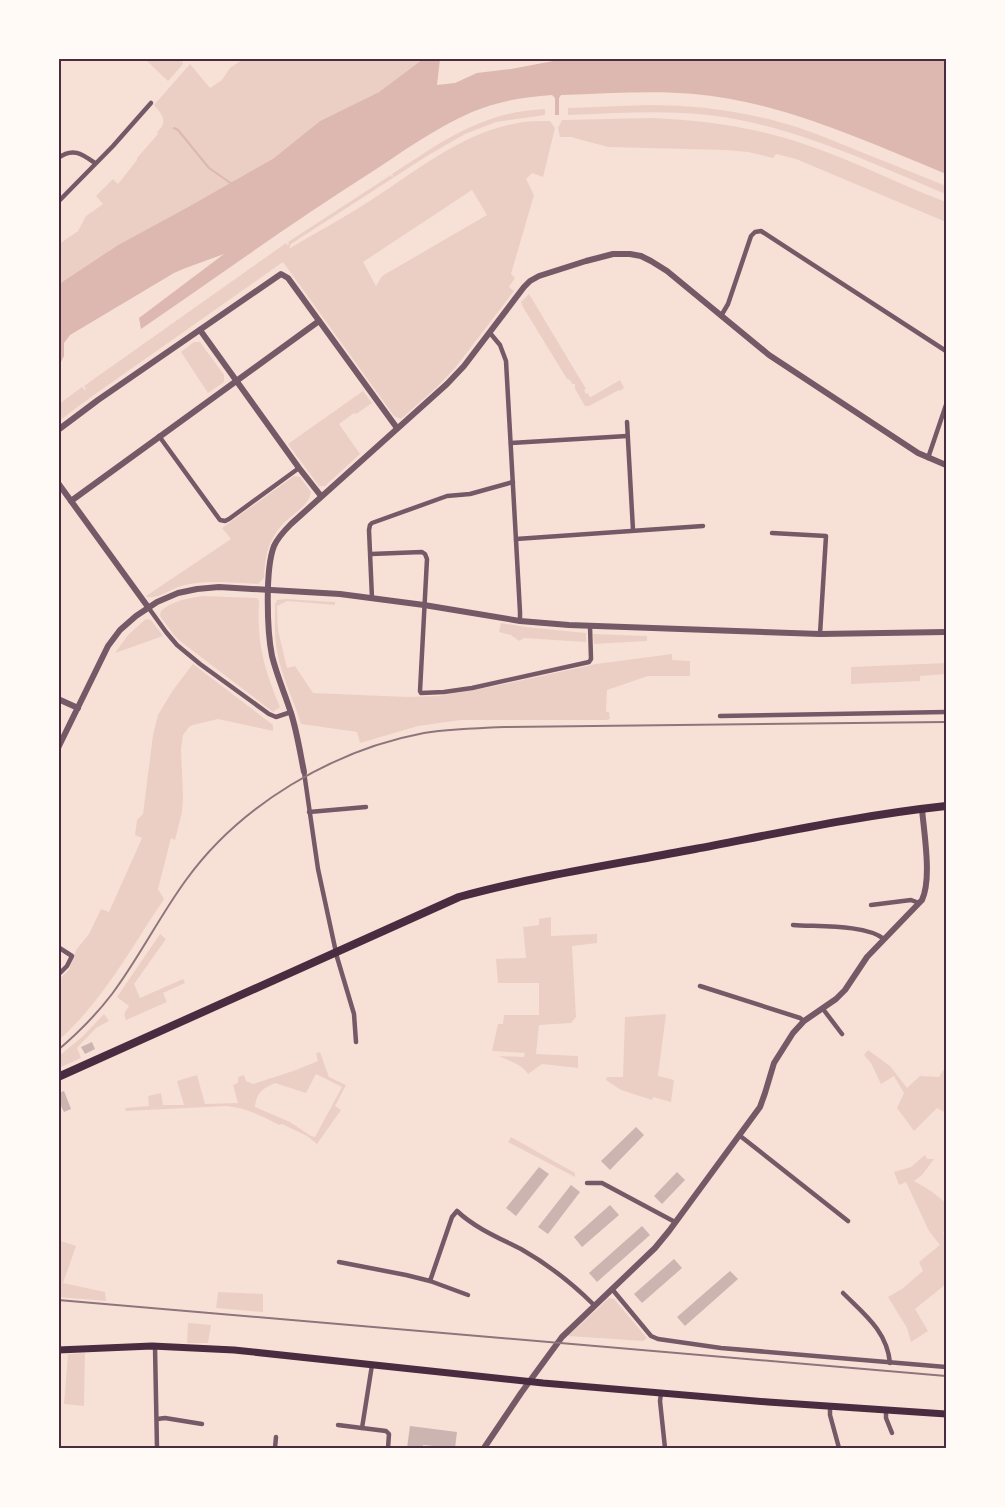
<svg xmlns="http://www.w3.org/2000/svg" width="1005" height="1507" viewBox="0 0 1005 1507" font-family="Barlow,sans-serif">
<rect width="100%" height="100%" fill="#f7e1d7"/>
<g fill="#ebcfc5" fill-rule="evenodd">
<path d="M146 58 182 59 183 64 168 81 145 59Z"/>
<path d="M243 59H423L379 92 320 121 274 158 188 207 118 245 59 284V244L78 231 86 216 103 204 96 196 113 179 118 184 137 160V158L158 134 157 132C169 121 162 115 154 105L190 64 210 88 222 80 230 68Z"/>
<path d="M648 105C693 105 736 110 779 122 807 129 834 141 861 152 890 163 918 175 946 186V194C874 164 801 129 723 117 672 109 620 113 568 115V108Z"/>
<path d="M545 109V115L496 122 465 134 427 156 291 244 289 249C315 233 342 219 368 202 414 173 462 132 518 123 528 121 539 121 550 121L555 128 543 177 532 173 526 179 534 195 511 274 515 278 509 287 514 291 455 368 436 388 401 419 394 416 283 262 84 402 59 421V404L82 387 85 390 86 389 84 386 286 243 287 245 289 244 288 242 391 175 392 177 393 176 392 174C429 150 465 124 508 114 520 111 533 110 545 109ZM472 190 487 215 382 276 376 286 363 262Z"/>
<path d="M652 118C703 120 752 127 801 143 851 159 898 184 946 202V222L796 159 776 154 773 158 748 152 726 150 608 147 571 137H560L558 128 562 120Z"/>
<path d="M529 294 586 389 584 390 586 394 588 393 589 396 591 397 620 380 624 388 620 391 619 390 589 406H585L575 389V384H572L570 380 567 379 523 307 521 302Z"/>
<path d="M194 342H200L224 375V382L208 393 181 352Z"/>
<path d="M363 391 372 403 356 414 354 413 339 424 360 454 325 486H319L288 444Z"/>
<path d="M294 476 300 477 311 492C309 506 292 514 283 524 268 540 265 557 264 578L258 584C231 583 204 579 178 587 168 591 157 599 147 597L146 596 231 539 222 528Z"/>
<path d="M203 596 257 598 259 601C257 645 264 668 280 707L273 712 180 641 174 635 160 616 161 611C171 601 189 598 203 596Z"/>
<path d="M285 599 335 602V605L287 601 277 606 278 630 287 668 295 666 313 693 408 697 439 696 495 686 596 664 672 654V660L690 661V676H648L607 690 606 712H609L610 719 606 720H461L418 726 360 743 357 732 301 724C294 700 281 676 277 651 274 636 275 620 275 604L277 600Z"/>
<path d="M146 619 151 620 163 636 115 653 128 635Z"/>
<path d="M501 623 526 627 586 633V642L524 638 519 641 511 635 499 632Z"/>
<path d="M593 634 647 636V641L594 644Z"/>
<path d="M946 663V674L920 676V681L851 684V667Z"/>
<path d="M193 664 273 725V731L218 719 193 725 189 727 183 735 181 749 183 797 182 812 175 840 171 838 158 889 164 899C131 948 103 1001 59 1040V979L69 970 76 950 89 934 101 909 109 912 138 847 142 838 135 835 137 820 143 814 153 735 158 715 173 690Z"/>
<path d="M551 917V936L597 934V943L572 946 576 1017 571 1023 539 1025 536 1054 578 1056V1068L542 1064 528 1074C522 1064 509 1061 499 1056L524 1057 525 1053 492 1051 498 1024H503L504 1015H539V983H498L496 959 526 958 523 927 539 925V919Z"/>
<path d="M160 934 166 939 134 984 140 998 183 979 185 983 163 993 167 1002 126 1020C123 1013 125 1012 129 1006L117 997Z"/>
<path d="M104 1014 109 1021 96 1028 77 1048 81 1058 59 1068V1056L82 1037Z"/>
<path d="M666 1014 658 1076 674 1080 671 1102 653 1097 652 1100 621 1090 606 1080 607 1077H623L625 1017Z"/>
<path d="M868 1050 890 1066 907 1088 920 1076 939 1077 946 1066V1113L937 1108 914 1131 897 1108 904 1093 894 1076 881 1084 871 1063 864 1055Z"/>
<path d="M320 1052 329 1077 346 1085 335 1106 341 1110 317 1144 307 1136 282 1124 279 1125C262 1116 246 1108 227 1106L126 1111 125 1108 149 1106 148 1096 161 1093 163 1105H184L177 1081 197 1075 205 1104 238 1103 233 1085 238 1083V1077L244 1075 246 1081 253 1084 296 1070 318 1061 316 1053ZM316 1074 342 1087 315 1137 311 1136 290 1122 255 1107C257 1092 262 1089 275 1083L306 1093Z"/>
<path d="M511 1137 575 1173V1177L508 1142Z"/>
<path d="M925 1155 927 1159H934L922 1175 914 1181 931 1191 946 1203V1230L943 1233 946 1237V1284L915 1309 928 1331 911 1342 907 1328 888 1297 902 1289 923 1271 919 1262 940 1245 929 1231 906 1182 899 1185 894 1172 911 1167Z"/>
<path d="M58 1240 76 1246 63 1283 105 1292 106 1301 59 1297Z"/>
<path d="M218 1292 263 1294V1312L216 1308Z"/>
<path d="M609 1298 614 1299 647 1338 643 1341 568 1336Z"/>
<path d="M188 1323 211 1325 208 1343H187Z"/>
<path d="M85 1353 84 1406 64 1404 68 1354Z"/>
</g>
<path fill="#dcb8b0" d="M564 59H946V174C865 141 783 102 694 94 650 90 605 94 561 95L559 98V115H555V98L552 95C524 97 498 101 472 112 435 128 401 153 367 175 290 224 217 277 141 329L139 318 224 254 183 269 174 273 70 335 64 343V356L59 366V284L118 245 188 207 274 158 320 121 379 92 423 59H440L437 85 455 83 477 73 511 69Z"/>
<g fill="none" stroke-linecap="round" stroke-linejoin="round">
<path stroke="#dcb8b0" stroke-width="2" d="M174 128 178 130 209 168 232 184"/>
</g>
<g fill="#ccb4b1">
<path d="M92 1042 95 1049 85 1054 81 1047Z"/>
<path d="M64 1091 71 1109 64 1112 58 1100V1093Z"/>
<path d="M636 1127 644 1135 610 1170 601 1161Z"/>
<path d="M539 1167 549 1174 516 1216 506 1208Z"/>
<path d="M677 1172 685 1180 662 1204 654 1196Z"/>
<path d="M571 1185 580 1192 548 1234 538 1227Z"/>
<path d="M610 1205 619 1215 582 1247 574 1237Z"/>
<path d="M642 1226 650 1235 597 1282 589 1273Z"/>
<path d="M674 1259 682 1268 642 1303 634 1294Z"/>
<path d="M730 1271 738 1279 685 1326 677 1317Z"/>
<path d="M410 1426 457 1432 455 1448 423 1445V1448H407Z"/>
</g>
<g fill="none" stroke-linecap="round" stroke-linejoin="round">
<g stroke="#755966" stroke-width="4.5">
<path d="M58 158C73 147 82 154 95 163"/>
<path d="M58 202 113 146 151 103"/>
<path d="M721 316 728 304 751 236 755 232 761 231 946 351"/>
<path d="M490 333 500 345 506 361 520 612V621"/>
<path d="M627 422 633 530"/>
<path d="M159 436 220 520 225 521 229 519 299 468"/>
<path d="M511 443 627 436"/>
<path d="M928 458 946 405"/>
<path d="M772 533 826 536 820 634"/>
<path d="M516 539 703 526"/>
<path d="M371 554 422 552 425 554 427 559 420 691 421 693 444 692 472 688 589 662 591 659 590 626"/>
<path d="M372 598 369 530 370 525 372 523 447 496 470 494 513 482"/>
<path d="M148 607 166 632 177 645 200 664 269 714 276 717 291 712"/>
<path d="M720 716 946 712"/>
<path d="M304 772 318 869 337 957 354 1014 356 1042"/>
<path d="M309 812 366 807"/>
<path d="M871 905 911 900 919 903"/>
<path d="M793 925C817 927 865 924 884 939"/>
<path d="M58 947 72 956 67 966 58 975"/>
<path d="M700 986 800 1018 804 1021"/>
<path d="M823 1009 842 1034"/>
<path d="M739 1135 848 1221"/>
<path d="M587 1183H602L675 1222"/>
<path d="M339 1262 406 1275 430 1281 452 1217 457 1211C475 1228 499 1238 521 1249 549 1265 572 1283 594 1305"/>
<path d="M430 1281 468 1295"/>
<path d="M612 1289 651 1336 658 1339 721 1348 946 1367"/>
<path d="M843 1293C864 1314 887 1331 890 1363"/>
<path d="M155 1347 157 1448"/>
<path d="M661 1393 660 1401 665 1448"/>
<path d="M830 1407V1415L839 1448"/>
<path d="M886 1411V1418L892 1433"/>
<path d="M157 1419 165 1418 202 1424"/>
<path d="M338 1425 386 1431 389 1434 388 1448"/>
<path d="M362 1428 372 1365"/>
<path d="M275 1448 276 1437"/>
</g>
<g stroke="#755966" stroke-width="6">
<path d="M200 330 299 468 321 496"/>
<path d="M58 430 98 400 281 274 288 278 397 428"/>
<path d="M58 483 148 607"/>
<path d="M71 501 319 321"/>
<path d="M58 699 78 708"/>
<path d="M58 748 108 646 120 630 136 616 157 602 178 593 197 589 219 587 340 594 424 605 520 621 569 625 820 634 946 632"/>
<path d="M304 772C300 752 297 732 291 713 285 694 277 676 272 656 267 631 265 569 274 546 278 537 284 531 291 524L447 384 464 366 524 287 530 281 539 276 586 261 613 254H630L641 256 651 261 667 271 769 355 918 453 946 465"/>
<path d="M484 1448 521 1393 562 1337 655 1248 669 1231 760 1107 765 1093 774 1063 793 1033 804 1021 836 999 845 990 867 957 922 900C932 879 924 833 922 809"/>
</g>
<path stroke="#4a2c40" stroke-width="7" d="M58 1350 152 1346 234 1350 543 1383 768 1402 946 1414"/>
<path stroke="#4a2c40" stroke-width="8" d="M58 1077 459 897C536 876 616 864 695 849 779 833 862 815 946 806"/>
<g stroke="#8f747c" stroke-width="2">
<path d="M58 1050C78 1033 96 1015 112 994 139 958 159 917 186 880 240 805 333 750 424 733 450 729 478 728 505 727L946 722"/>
<path d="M58 1300 946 1376"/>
</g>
</g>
<rect width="1005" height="1507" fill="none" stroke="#fffaf5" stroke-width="120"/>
<rect x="60" y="60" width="885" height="1387" fill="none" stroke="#4a2c40" stroke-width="2"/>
</svg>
